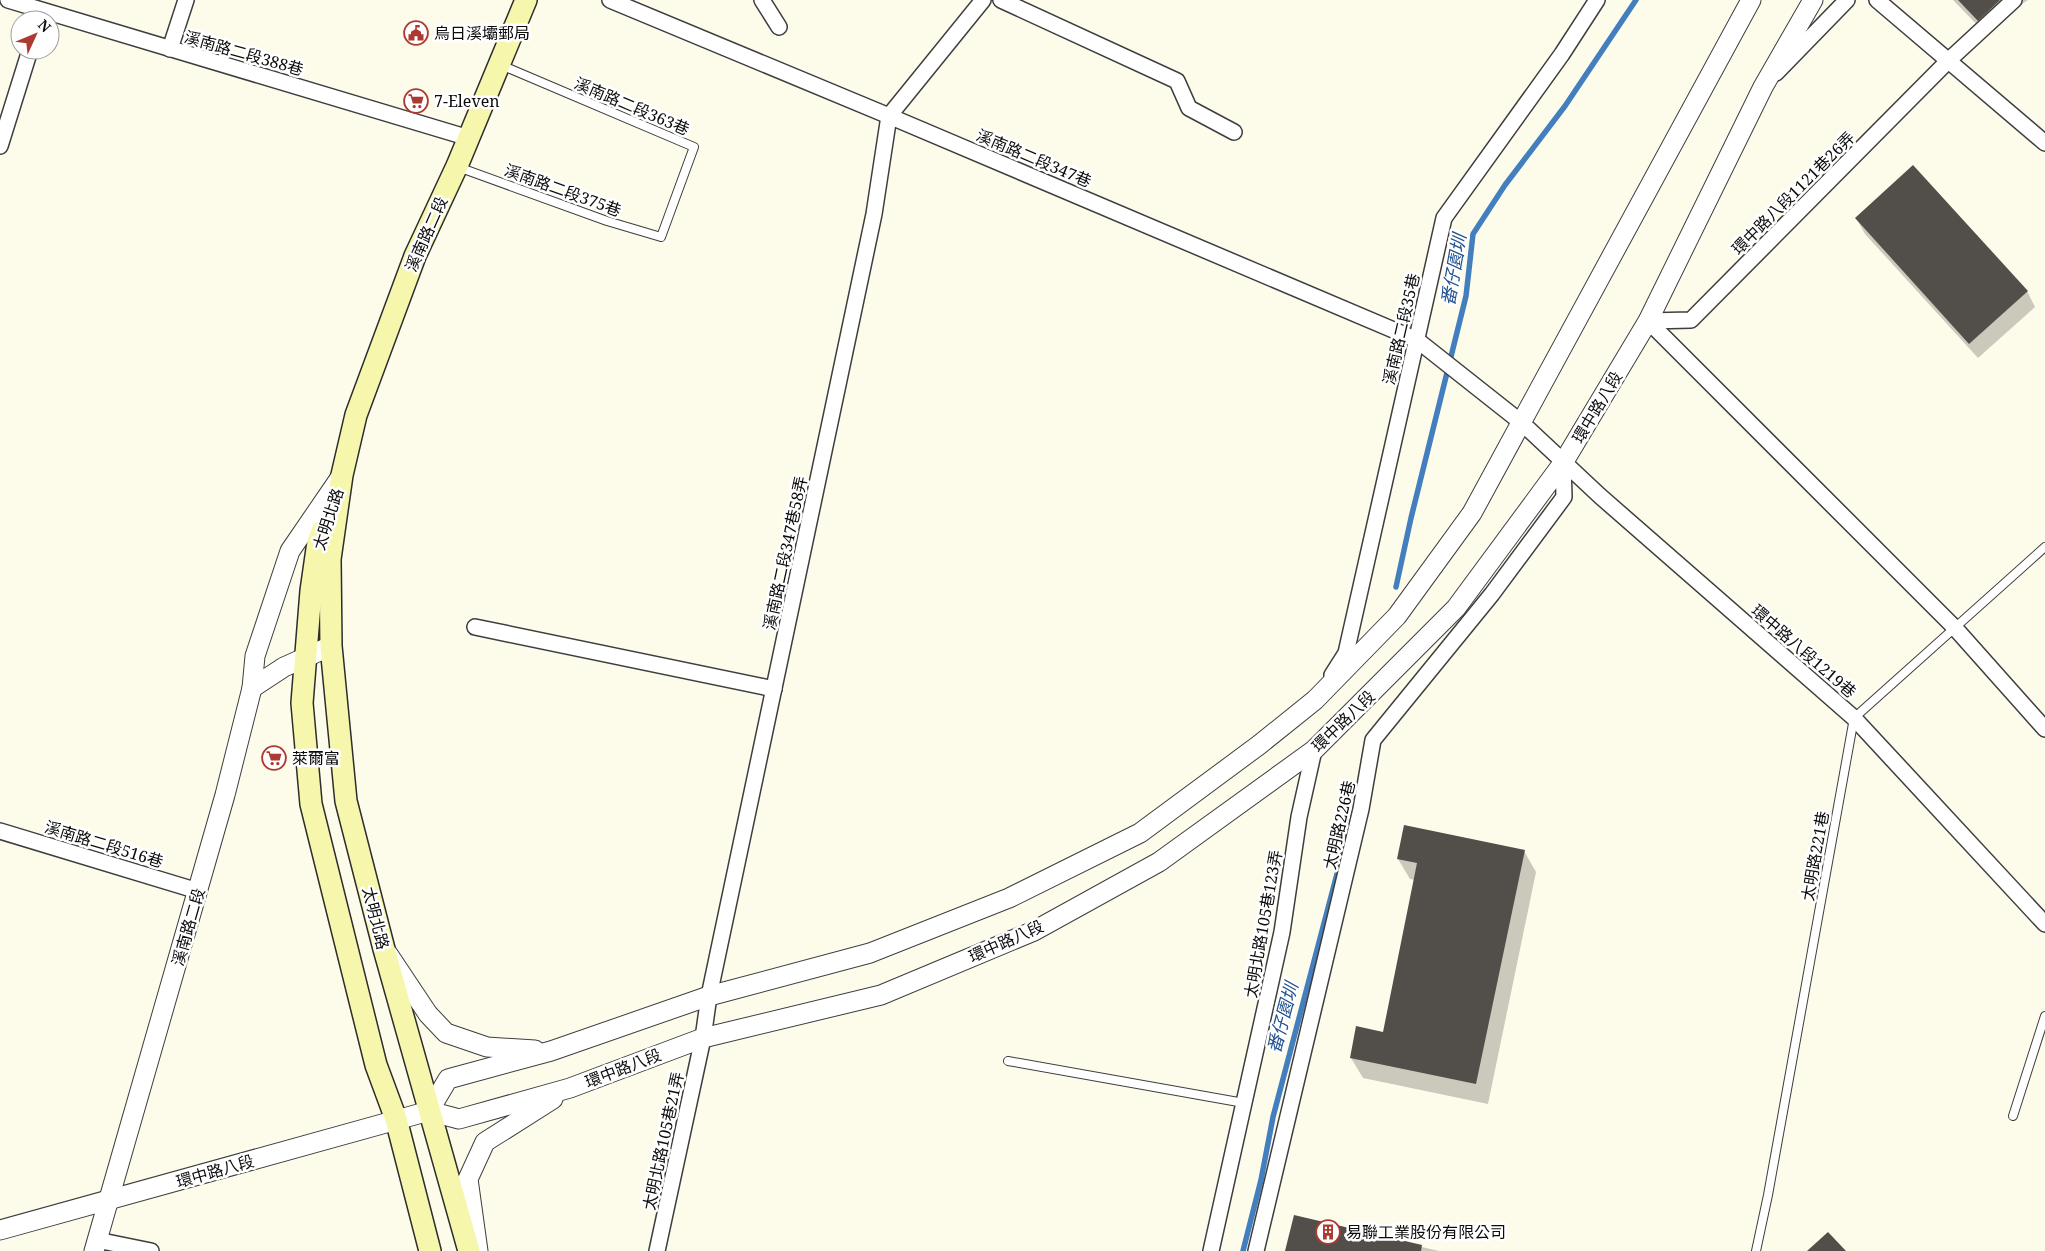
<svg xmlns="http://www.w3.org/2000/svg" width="2045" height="1251" viewBox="0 0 2045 1251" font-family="'Noto Serif','Noto Sans TC',serif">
<rect width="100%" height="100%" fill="#fdfceb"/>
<g fill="#0003">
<path d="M1953 0H2028L2016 8 1987 35Z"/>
<path d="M1856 218 2027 291 2035 307 1978 358 1865 234Z"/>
<path d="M1524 851 1536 872 1488 1104 1363 1078 1351 1058 1384 1033 1415 880 1410 879 1398 859Z"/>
<path d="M1294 1217 1439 1251H1287Z"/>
</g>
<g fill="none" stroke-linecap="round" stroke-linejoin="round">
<g stroke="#437ebf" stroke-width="5.5">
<path d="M1396 587 1411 518 1466 296 1473 234 1505 185 1565 106 1636 0"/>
<path d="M1243 1251 1261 1180 1273 1117 1337 874 1350 792"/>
</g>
</g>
<g fill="#524e49">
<path d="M1958 0H2000L1978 21Z"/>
<path d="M1913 165 2028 291 1969 344 1855 218Z"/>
<path d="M1404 825 1525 850 1476 1084 1350 1058 1356 1026 1383 1032 1417 863 1397 859Z"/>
<path d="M1294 1215 1422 1245 1421 1251H1285Z"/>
<path d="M1828 1232 1846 1251H1807Z"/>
</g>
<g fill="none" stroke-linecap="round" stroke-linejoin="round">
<g stroke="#3e3e3e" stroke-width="10">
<g id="service">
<path d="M458 167 607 221 661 237 694 147 501 65"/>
<path d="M1008 1061 1244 1103"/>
<path d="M2013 1116 2045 1016"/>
<path d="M1756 1251 1768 1195 1854 718 2045 547"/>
</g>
</g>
<g stroke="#3e3e3e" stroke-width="18">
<g id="minor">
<path d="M8 0 469 138"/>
<path d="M610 0 889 116 1417 340 1522 423 1600 496 1854 718 2045 924"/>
<path d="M762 0 779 27"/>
<path d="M1001 0 1177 81 1189 108 1234 132"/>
<path d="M1877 0 2045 143"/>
<path d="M170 49 186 0"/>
<path d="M1776 73 1847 0"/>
<path d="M0 146 30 50"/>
<path d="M1648 321 1955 628 2045 729"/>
<path d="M1648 321 1691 320 1949 60 2014 0"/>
<path d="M475 627 774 689"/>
<path d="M1332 675 1346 653 1444 218 1562 54 1597 0"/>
<path d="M0 831 198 891"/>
<path d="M97 1240 151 1251"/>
<path d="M657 1251 703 1038 709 996 874 214 889 116 983 0"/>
<path d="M1211 1251 1282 932 1299 817 1314 750"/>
<path d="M1256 1251 1361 809 1373 740 1492 594 1564 497 1563 463"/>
</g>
</g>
<g stroke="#3e3e3e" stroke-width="21">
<g id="tertiary">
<path d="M252 688 284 667 331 646"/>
<path d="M388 954 428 1014 446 1033 487 1047 535 1050"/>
<path d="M429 1111 448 1079 551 1051 709 996 870 953 1009 898 1140 833 1259 745 1315 700 1397 616 1472 513 1751 0"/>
<path d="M0 1230 429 1111 459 1119 570 1088 703 1038 881 995 1034 931 1159 862 1314 750 1456 608 1563 463 1648 321 1763 87 1813 0"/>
<path d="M94 1251 225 795 252 688 255 656 290 551 342 475"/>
<path d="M478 1251 468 1179 485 1142 553 1099"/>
</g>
</g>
<g stroke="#2d2d2d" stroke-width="24">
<g id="secondary">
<path d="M322 531 318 542 311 591 302 703 311 804 376 1065 396 1119 430 1251"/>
<path d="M469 1251 384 949 346 801 331 646 330 559 342 475 356 415 415 256 457 166 526 0"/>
</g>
</g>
<use href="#service" stroke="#fff" stroke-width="8"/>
<use href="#minor" stroke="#fff" stroke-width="15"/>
<use href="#tertiary" stroke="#fff" stroke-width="19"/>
<use href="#secondary" stroke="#f6f7ac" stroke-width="21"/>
</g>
<defs>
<g id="civic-ring" transform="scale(1.25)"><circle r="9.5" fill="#fff" stroke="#ad3a31" stroke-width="1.5"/><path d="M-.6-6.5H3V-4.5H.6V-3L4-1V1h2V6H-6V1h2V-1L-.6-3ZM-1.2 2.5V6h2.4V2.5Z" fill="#ad3a31"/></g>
<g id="supermarket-ring" transform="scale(1.25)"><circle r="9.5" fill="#fff" stroke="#ad3a31" stroke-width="1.5"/><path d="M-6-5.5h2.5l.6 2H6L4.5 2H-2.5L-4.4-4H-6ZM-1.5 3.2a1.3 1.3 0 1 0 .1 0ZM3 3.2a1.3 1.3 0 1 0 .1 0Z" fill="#ad3a31"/></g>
<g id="building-ring" transform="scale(1.25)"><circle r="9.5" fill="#fff" stroke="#ad3a31" stroke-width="1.5"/><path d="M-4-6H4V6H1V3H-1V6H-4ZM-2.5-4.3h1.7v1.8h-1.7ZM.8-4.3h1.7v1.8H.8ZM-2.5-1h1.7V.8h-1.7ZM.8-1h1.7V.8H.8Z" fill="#ad3a31"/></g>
</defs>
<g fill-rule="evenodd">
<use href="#civic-ring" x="416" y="33"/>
<use href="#supermarket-ring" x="416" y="101"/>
<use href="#supermarket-ring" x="274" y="758"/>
<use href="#building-ring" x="1328" y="1232"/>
</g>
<g text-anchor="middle" stroke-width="5" stroke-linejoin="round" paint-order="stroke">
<g font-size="16" fill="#0b0b0b" stroke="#fff" text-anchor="start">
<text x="434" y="39">烏日溪壩郵局</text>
<text x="434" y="107">7-Eleven</text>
<text x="292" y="764">萊爾富</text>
<text x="1346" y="1238">易聯工業股份有限公司</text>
</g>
<g font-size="16" fill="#0b0b0b" stroke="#fff">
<text transform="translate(244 53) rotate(16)" y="6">溪南路二段388巷</text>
<text transform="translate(632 106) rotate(23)" y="6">溪南路二段363巷</text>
<text transform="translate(1034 158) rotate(23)" y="6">溪南路二段347巷</text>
<text transform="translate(563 190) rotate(20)" y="6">溪南路二段375巷</text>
<text transform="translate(1793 193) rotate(-45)" y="6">環中路八段1121巷26弄</text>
<text transform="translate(426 234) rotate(-66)" y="6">溪南路二段</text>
<text transform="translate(1401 329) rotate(-77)" y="6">溪南路二段35巷</text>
<text transform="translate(1597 407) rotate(-59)" y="6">環中路八段</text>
<text transform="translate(328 519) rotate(-72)" y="6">太明北路</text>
<text transform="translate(785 553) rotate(-78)" y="6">溪南路二段347巷58弄</text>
<text transform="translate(1804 651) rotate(41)" y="6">環中路八段1219巷</text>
<text transform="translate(1343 721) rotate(-44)" y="6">環中路八段</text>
<text transform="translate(1339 825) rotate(-77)" y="6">太明路226巷</text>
<text transform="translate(104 844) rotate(17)" y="6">溪南路二段516巷</text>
<text transform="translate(1815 856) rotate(-80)" y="6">太明路221巷</text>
<text transform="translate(376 918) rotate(76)" y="6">太明北路</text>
<text transform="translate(1263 924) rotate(-80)" y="6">太明北路105巷123弄</text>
<text transform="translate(188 927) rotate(-74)" y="6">溪南路二段</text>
<text transform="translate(1006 941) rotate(-24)" y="6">環中路八段</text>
<text transform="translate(623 1068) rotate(-21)" y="6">環中路八段</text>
<text transform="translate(663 1141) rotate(-78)" y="6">太明北路105巷21弄</text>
<text transform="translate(215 1171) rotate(-16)" y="6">環中路八段</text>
</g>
<g font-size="18" font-style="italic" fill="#215290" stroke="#fff">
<text transform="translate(1454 270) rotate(-80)" y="6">番仔園圳</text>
<text transform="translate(1283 1018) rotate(-75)" y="6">番仔園圳</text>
</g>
</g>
<g transform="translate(35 35) rotate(46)"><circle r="24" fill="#ffffff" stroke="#9d9d9d"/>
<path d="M0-4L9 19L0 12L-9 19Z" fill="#ad3a31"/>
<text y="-8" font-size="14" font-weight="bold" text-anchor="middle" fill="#0b0b0b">N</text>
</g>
</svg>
